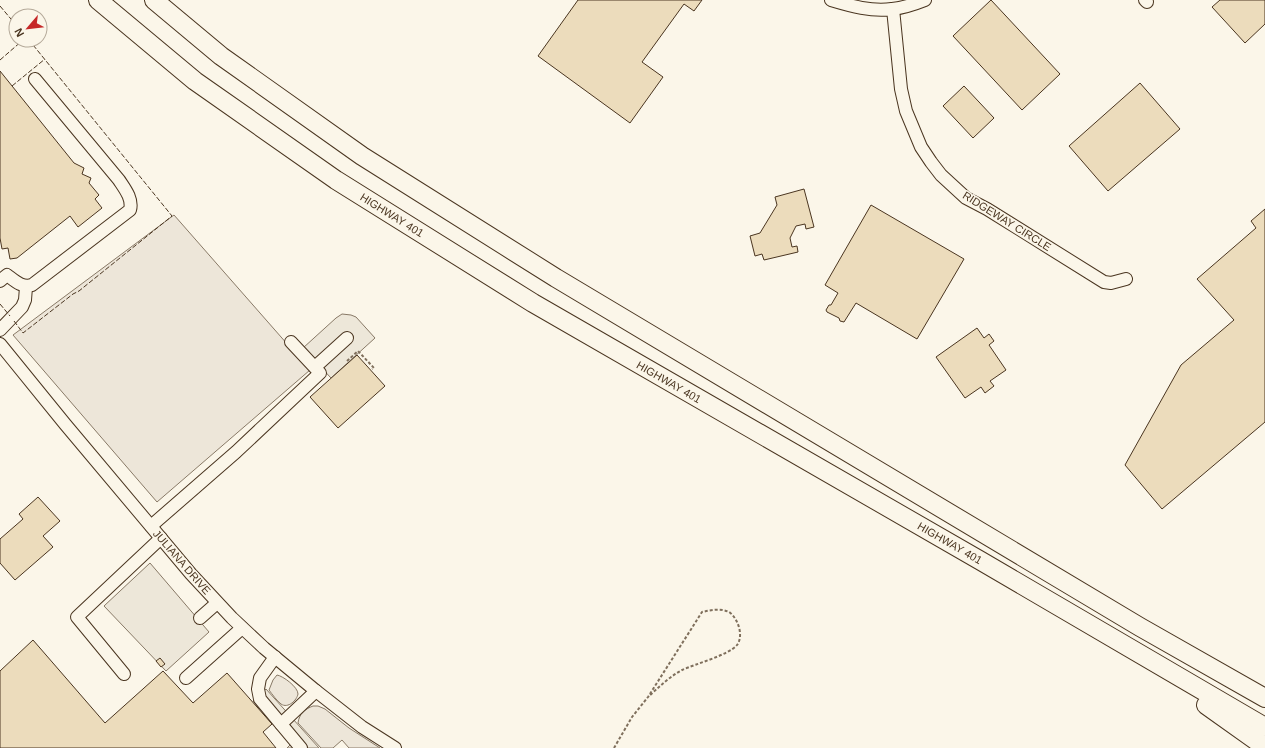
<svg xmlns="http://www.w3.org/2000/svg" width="1265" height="748" viewBox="0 0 1265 748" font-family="Arial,sans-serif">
<rect width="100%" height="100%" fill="#fbf6e9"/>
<g fill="#ede6d9" stroke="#887966">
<path d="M174 215 310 370 157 502 13 335Z"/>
<path d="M277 675C283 676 298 687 298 694 297 700 288 709 281 704 277 701 272 694 269 690L273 680Z"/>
<path d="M313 706H318L325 709 349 728 380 748H349L342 740 333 748H321L298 723C299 714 305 709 313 706Z"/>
</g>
<g fill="#ede7d9" stroke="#887966">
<path d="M342 314 351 315 356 317 375 338 331 378 303 348 336 318Z"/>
<path d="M150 563 209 632 166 671 104 606Z"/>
<path d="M266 689 319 748H287L291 744 253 701Z"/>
</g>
<g fill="#ecdcbc" stroke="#4a3520">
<path d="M578 0H702L694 11 684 4 642 62 663 77 630 123 538 56Z"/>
<path d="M991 0 1060 74 1022 110 953 36Z"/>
<path d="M1220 0H1265V24L1245 43 1212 7Z"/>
<path d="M0 71 74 163 84 168 82 174 91 178 89 183 99 195 95 199 102 208 78 227 70 216 17 258 10 259 8 248 2 249 0 238Z"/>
<path d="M1140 83 1180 129 1108 191 1069 146Z"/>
<path d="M964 86 994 118 973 138 943 106Z"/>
<path d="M804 189 814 227 806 229 805 224 796 226 790 238 792 247 797 246 798 252 764 260 762 254 755 256 750 236 760 233 777 205 775 197Z"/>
<path d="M871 205 964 259 917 339 856 303 844 322 840 321 839 318 827 312 826 310 829 305H831L838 293 825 285Z"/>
<path d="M1265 209V422L1162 509 1125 465 1181 365 1234 320 1197 279 1256 228 1251 221Z"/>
<path d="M977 328 984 338 989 334 994 341 989 345 1006 370 990 381 994 386 985 393 981 387 965 398 936 357Z"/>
<path d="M357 355 385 386 338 428 310 397Z"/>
<path d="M38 497 60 521 43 536 53 547 15 580 0 563V539L23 519 19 514Z"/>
<path d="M33 640 105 723 163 671 193 703 227 673 272 724 263 732 276 748H0V671Z"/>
<path d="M160 658 165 664 161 667 156 661Z"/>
</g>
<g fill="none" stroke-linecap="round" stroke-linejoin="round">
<g stroke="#4a3520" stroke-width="14">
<g id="minor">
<path d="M831 0C851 6 872 12 892 9 903 8 915 4 925 0"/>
<path d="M1145 0 1147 2"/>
<path d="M893 9 901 89 906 111 921 147 931 162 941 175 966 198 987 209 1104 282 1111 283 1126 279"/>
<path d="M0 281 7 275C15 281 22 288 32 285L130 210C133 199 125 189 119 180L35 79"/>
<path d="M0 330 22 307 25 300 26 287"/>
<path d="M0 344 65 424 191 574 232 618 264 648 316 691 362 727 395 748"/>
<path d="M315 367 347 338"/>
<path d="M151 526 236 452 320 373 291 342"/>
<path d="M200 618 217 603"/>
<path d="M275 657 260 678 258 689 260 699 301 748"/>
<path d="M124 674 77 617 161 538"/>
<path d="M186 678 242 628"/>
<path d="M281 724 316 691"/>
</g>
</g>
<g stroke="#4a3520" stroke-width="20">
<g id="highway">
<path d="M98 0 195 81 336 180 533 303 981 561 1265 727"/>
<path d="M154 0 221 56 362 156 556 278 1140 627 1265 698"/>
<path d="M1206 705 1265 747"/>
</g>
</g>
<g stroke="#7f6f5c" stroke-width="2" stroke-dasharray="3 2" stroke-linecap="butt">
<path d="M347 361 358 351 374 368 372 369"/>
<path d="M614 748 632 717 648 697 702 612C711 610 721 608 729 612 738 618 744 636 737 645 729 655 695 664 682 670 669 677 659 687 648 697"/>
</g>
<use href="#minor" stroke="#fbf6e9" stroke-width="12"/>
<use href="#highway" stroke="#fbf6e9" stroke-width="18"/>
<g stroke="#4a3520" stroke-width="1" stroke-dasharray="5 2" stroke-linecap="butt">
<path d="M0 6 16 25"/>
<path d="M0 60 23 40"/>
<path d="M12 86 45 59"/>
<path d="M0 304 10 316"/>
<path d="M14 321 23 333 73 294 79 291 172 216 29 40"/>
</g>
</g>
<g text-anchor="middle" stroke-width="3" stroke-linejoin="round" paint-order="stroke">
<g font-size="11" fill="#4a3520" stroke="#fbf6e9">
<text transform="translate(392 215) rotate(32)" y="4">HIGHWAY 401</text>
<text transform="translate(1007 221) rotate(32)" y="4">RIDGEWAY CIRCLE</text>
<text transform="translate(669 382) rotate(30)" y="4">HIGHWAY 401</text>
<text transform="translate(950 543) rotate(30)" y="4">HIGHWAY 401</text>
<text transform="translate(182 562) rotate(49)" y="4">JULIANA DRIVE</text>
</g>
</g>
<g transform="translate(28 28) rotate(242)"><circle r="19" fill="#fbf6e9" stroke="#b4a999"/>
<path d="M0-3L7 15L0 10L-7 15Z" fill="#c62828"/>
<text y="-6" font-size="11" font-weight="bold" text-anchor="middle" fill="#4a3520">N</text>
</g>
</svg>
